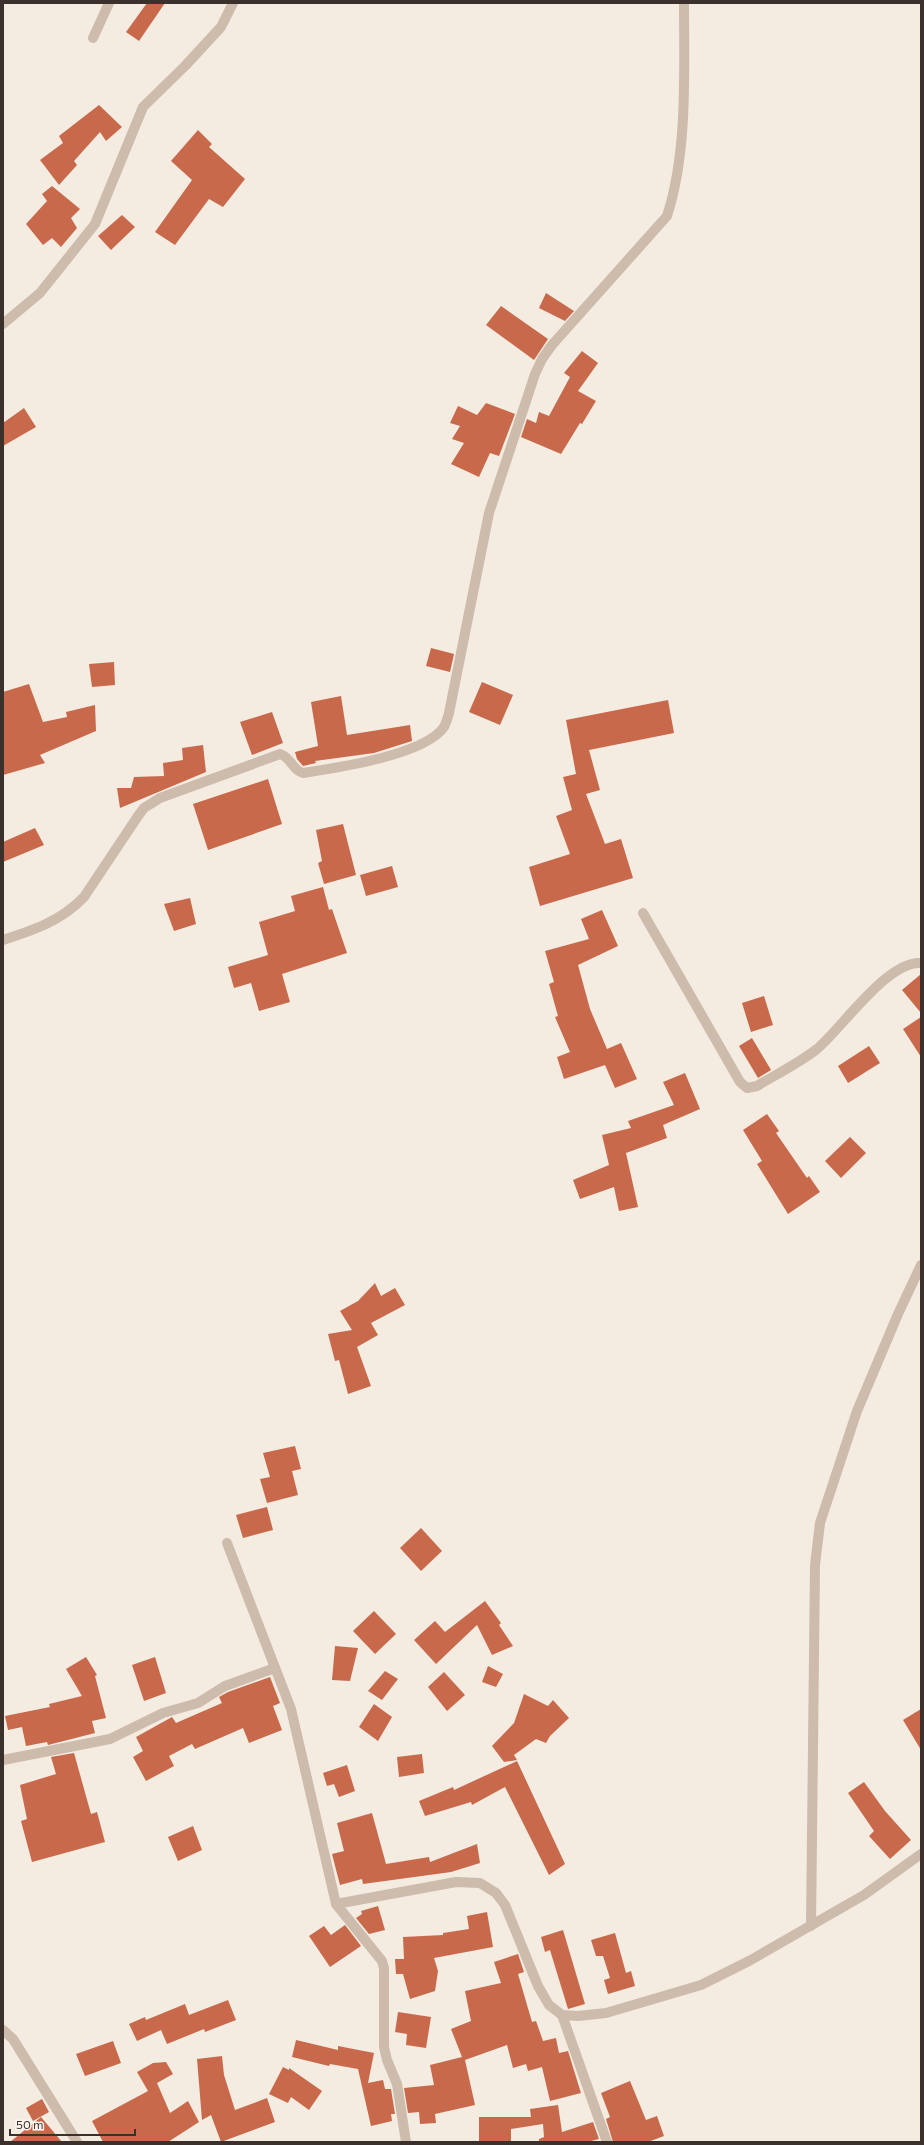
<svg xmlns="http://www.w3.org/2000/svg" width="924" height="2145" viewBox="0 0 924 2145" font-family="Commissioner,sans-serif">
<rect width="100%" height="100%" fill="#f4ebe1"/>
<g fill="#c8694b">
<path d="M147 3H165L139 41 126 32Z"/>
<path d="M99 105 122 127 106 141 100 132 74 161 77 165 59 185 40 160 63 143 59 136Z"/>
<path d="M198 130 212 144 209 147 245 179 223 207 209 199 175 245 155 232 192 180 171 161Z"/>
<path d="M52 186 80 209 71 218 77 228 61 247 52 238 43 245 26 224 47 201 42 194Z"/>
<path d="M122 215 135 227 111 250 98 236Z"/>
<path d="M546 293 574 311 565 321 539 308Z"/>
<path d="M501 306 548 339 534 360 486 325Z"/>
<path d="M582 351 598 363 578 391 596 401 582 424 580 423 561 454 521 437 527 419 536 423 539 412 549 416 570 377 564 373Z"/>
<path d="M486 403 515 414 499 456 490 453 479 477 451 464 464 443 452 439 460 426 450 423 458 406 477 415Z"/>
<path d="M24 408 36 427 3 446V423Z"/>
<path d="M431 648 454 654 450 672 426 666Z"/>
<path d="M114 662 115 685 92 687 89 664Z"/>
<path d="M482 682 513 695 500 725 469 712Z"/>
<path d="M29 684 43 722 67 717 66 712 95 705 96 731 40 755 45 763 3 775V692Z"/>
<path d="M341 696 347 735 410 725 412 741 374 753 315 761 316 763 303 766 297 759 295 752 318 746 311 702Z"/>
<path d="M668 700 674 733 589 750 600 790 586 794 605 844 621 839 633 878 540 906 529 867 570 854 556 816 572 810 563 777 576 774 566 720Z"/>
<path d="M272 712 283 743 252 755 240 722Z"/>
<path d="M203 745 206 772 120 808 117 788H131L134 777 164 776 163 763 183 760 182 748Z"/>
<path d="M268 779 282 824 208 850 193 804Z"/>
<path d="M343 824 356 875 324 884 318 863 322 861 316 830Z"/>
<path d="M35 828 44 845 3 862V842Z"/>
<path d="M392 866 398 887 366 896 360 875Z"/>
<path d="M323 887 329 910 332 909 347 953 282 974 290 1002 259 1011 251 983 234 988 228 967 268 955 259 922 295 911 291 896Z"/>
<path d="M190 898 196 924 174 931 164 904Z"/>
<path d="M602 910 618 946 578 965 590 1009 607 1049 621 1043 637 1079 615 1088 605 1065 564 1079 557 1057 570 1052 555 1017 558 1016 549 984 554 982 545 951 589 939 581 919Z"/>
<path d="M921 974V1013L902 990Z"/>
<path d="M764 996 773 1025 751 1032 742 1003Z"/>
<path d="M921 1017V1057L903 1029Z"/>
<path d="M752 1038 771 1070 758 1078 739 1046Z"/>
<path d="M869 1046 880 1063 848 1083 838 1066Z"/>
<path d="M685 1073 700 1109 663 1125 667 1138 626 1153 638 1207 619 1211 614 1187 580 1199 573 1180 609 1165 602 1135 631 1128 628 1121 674 1105 663 1082Z"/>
<path d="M767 1114 779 1131 776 1133 807 1178 809 1176 820 1192 788 1214 757 1164 762 1161 743 1130Z"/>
<path d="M850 1137 866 1153 841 1178 825 1161Z"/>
<path d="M375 1283 381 1296 395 1288 405 1305 371 1323 378 1335 357 1347 371 1386 348 1394 339 1360 335 1361 328 1334 352 1330 340 1311 358 1301Z"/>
<path d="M295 1446 301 1469 292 1471 298 1495 267 1503 260 1479 270 1477 263 1453Z"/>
<path d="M267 1507 273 1530 243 1538 236 1515Z"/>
<path d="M421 1528 442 1551 421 1571 400 1548Z"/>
<path d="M485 1601 501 1623 499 1625 513 1646 492 1655 477 1625 436 1664 414 1640 435 1621 445 1632Z"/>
<path d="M374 1611 396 1634 375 1654 353 1631Z"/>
<path d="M335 1646 358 1648 350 1681 332 1680Z"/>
<path d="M86 1657 97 1675 95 1676 106 1718 92 1721 95 1733 48 1745 47 1742 26 1746 22 1727 8 1730 5 1716 50 1707 49 1704 82 1696 66 1669Z"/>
<path d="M155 1657 166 1693 144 1701 132 1665Z"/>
<path d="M488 1666 503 1674 496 1687 482 1682Z"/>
<path d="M385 1671 398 1679 382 1700 368 1691Z"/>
<path d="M444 1672 465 1695 447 1711 428 1687Z"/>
<path d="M270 1677 280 1703 273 1706 282 1730 249 1743 243 1728 195 1749 192 1744 169 1756 174 1766 146 1781 133 1757 143 1751 136 1737 172 1717 176 1723 222 1703 219 1697 228 1692Z"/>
<path d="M524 1694 548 1706 553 1700 569 1718 550 1736 546 1743 536 1739 514 1755 517 1760 504 1762 492 1746 514 1723Z"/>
<path d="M374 1704 392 1717 378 1741 359 1727Z"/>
<path d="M921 1709V1750L903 1720Z"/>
<path d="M74 1753 91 1814 97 1812 105 1842 32 1862 21 1821 27 1819 20 1785 56 1774 51 1757Z"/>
<path d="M422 1754 424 1773 399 1777 397 1757Z"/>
<path d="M517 1761 565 1864 549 1875 505 1787 472 1805 471 1802 425 1816 419 1801 453 1787 454 1790Z"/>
<path d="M347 1765 355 1791 339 1797 334 1784 327 1786 323 1773Z"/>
<path d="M864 1782 885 1811 911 1840 890 1859 869 1836 874 1831 848 1793Z"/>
<path d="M372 1813 386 1864 429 1857 430 1862 477 1844 480 1863 451 1872 363 1884 362 1879 340 1885 332 1854 344 1851 337 1823Z"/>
<path d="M193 1826 202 1850 178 1861 168 1837Z"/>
<path d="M378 1906 385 1930 369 1934 356 1918 362 1914 361 1911Z"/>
<path d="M487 1912 493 1947 434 1958 438 1971 435 1991 410 1999 403 1974H396L395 1959H404L403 1937 443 1935V1933L469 1929 467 1916Z"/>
<path d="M345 1925 361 1946 330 1967 309 1936 324 1926 331 1935Z"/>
<path d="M563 1930 585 2004 568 2009 550 1950 545 1952 541 1937Z"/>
<path d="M615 1933 626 1973 631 1971 635 1986 608 1994 604 1980 610 1978 603 1956H596L591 1940Z"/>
<path d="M518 1954 524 1972 518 1974 532 2022 536 2021 543 2041 556 2038 559 2053 568 2051 581 2093 550 2101 542 2067 528 2071 526 2064 513 2068 507 2045 465 2060 475 2105 435 2114 436 2123 420 2124 419 2112 408 2113 404 2088 434 2085 430 2065 462 2057 451 2029 471 2021 465 1991 501 1983 494 1962Z"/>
<path d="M228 2000 236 2020 205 2032 204 2029 167 2044 161 2030 137 2041 129 2024 145 2017 146 2020 185 2004 189 2015Z"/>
<path d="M398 2012 431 2017 426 2048 406 2045 407 2034 395 2032Z"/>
<path d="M296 2040 338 2050V2046L374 2053 368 2083 383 2080 385 2089H391L395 2114H391L392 2121 371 2126 358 2069 330 2064 329 2066 292 2057Z"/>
<path d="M113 2041 121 2063 85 2076 76 2054Z"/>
<path d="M222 2056 224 2075 235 2110 267 2098 275 2122 221 2142 211 2115 202 2120 197 2059Z"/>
<path d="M166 2062 173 2074 157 2083 170 2113 188 2101 199 2122 168 2142H103L92 2121 148 2091 137 2072 153 2063Z"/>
<path d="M283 2067 289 2070V2068L322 2091 309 2110 291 2097 288 2103 269 2094Z"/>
<path d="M630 2081 646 2120 657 2116 664 2136 648 2142H613L606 2119 610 2117 601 2093Z"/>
<path d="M42 2099 49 2112 33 2121 26 2108Z"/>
<path d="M558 2105 562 2132 593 2122 599 2139 587 2142H539V2139L544 2137 543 2124 511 2129V2142H479V2117H531L530 2109Z"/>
<path d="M41 2117 62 2142H10Z"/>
</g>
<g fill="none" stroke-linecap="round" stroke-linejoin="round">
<g stroke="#cdbbac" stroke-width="10">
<path d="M93 38 109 3"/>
<path d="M3 324 40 293 95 224 143 107 185 66 221 27 233 3"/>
<path d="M643 913 740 1082 747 1088 757 1086C777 1074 799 1063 817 1049 842 1028 888 960 921 963"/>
<path d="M3 940C34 930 61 921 84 897L138 816 144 808 160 798 280 754C291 757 292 770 303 773 336 768 425 755 444 727 446 723 448 717 449 713L489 513 535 374 542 359 552 345 667 216C688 152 684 70 684 3"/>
<path d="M227 1543 291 1709 336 1904 382 1961 384 1968V2047L387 2060 397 2084 406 2142"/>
<path d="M3 1760 110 1739 163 1713 198 1703 225 1686 275 1668"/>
<path d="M336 1904 456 1882 480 1883 496 1893 505 1905 538 1986 549 2005 562 2015 578 2016 606 2013 701 1985 749 1961 864 1895 921 1854"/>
<path d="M811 1926 815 1565 820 1523 857 1411 898 1314 921 1265"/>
<path d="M562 2015 607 2142"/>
<path d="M3 2030 13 2039 77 2142"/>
</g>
</g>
<rect width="924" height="2145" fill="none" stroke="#3b302b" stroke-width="8"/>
<path d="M10 2129v6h125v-6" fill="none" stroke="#3b302b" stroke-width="2"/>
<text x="16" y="2129" font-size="12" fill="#3b302b" stroke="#fbf5ee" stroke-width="3" paint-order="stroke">50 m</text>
</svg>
